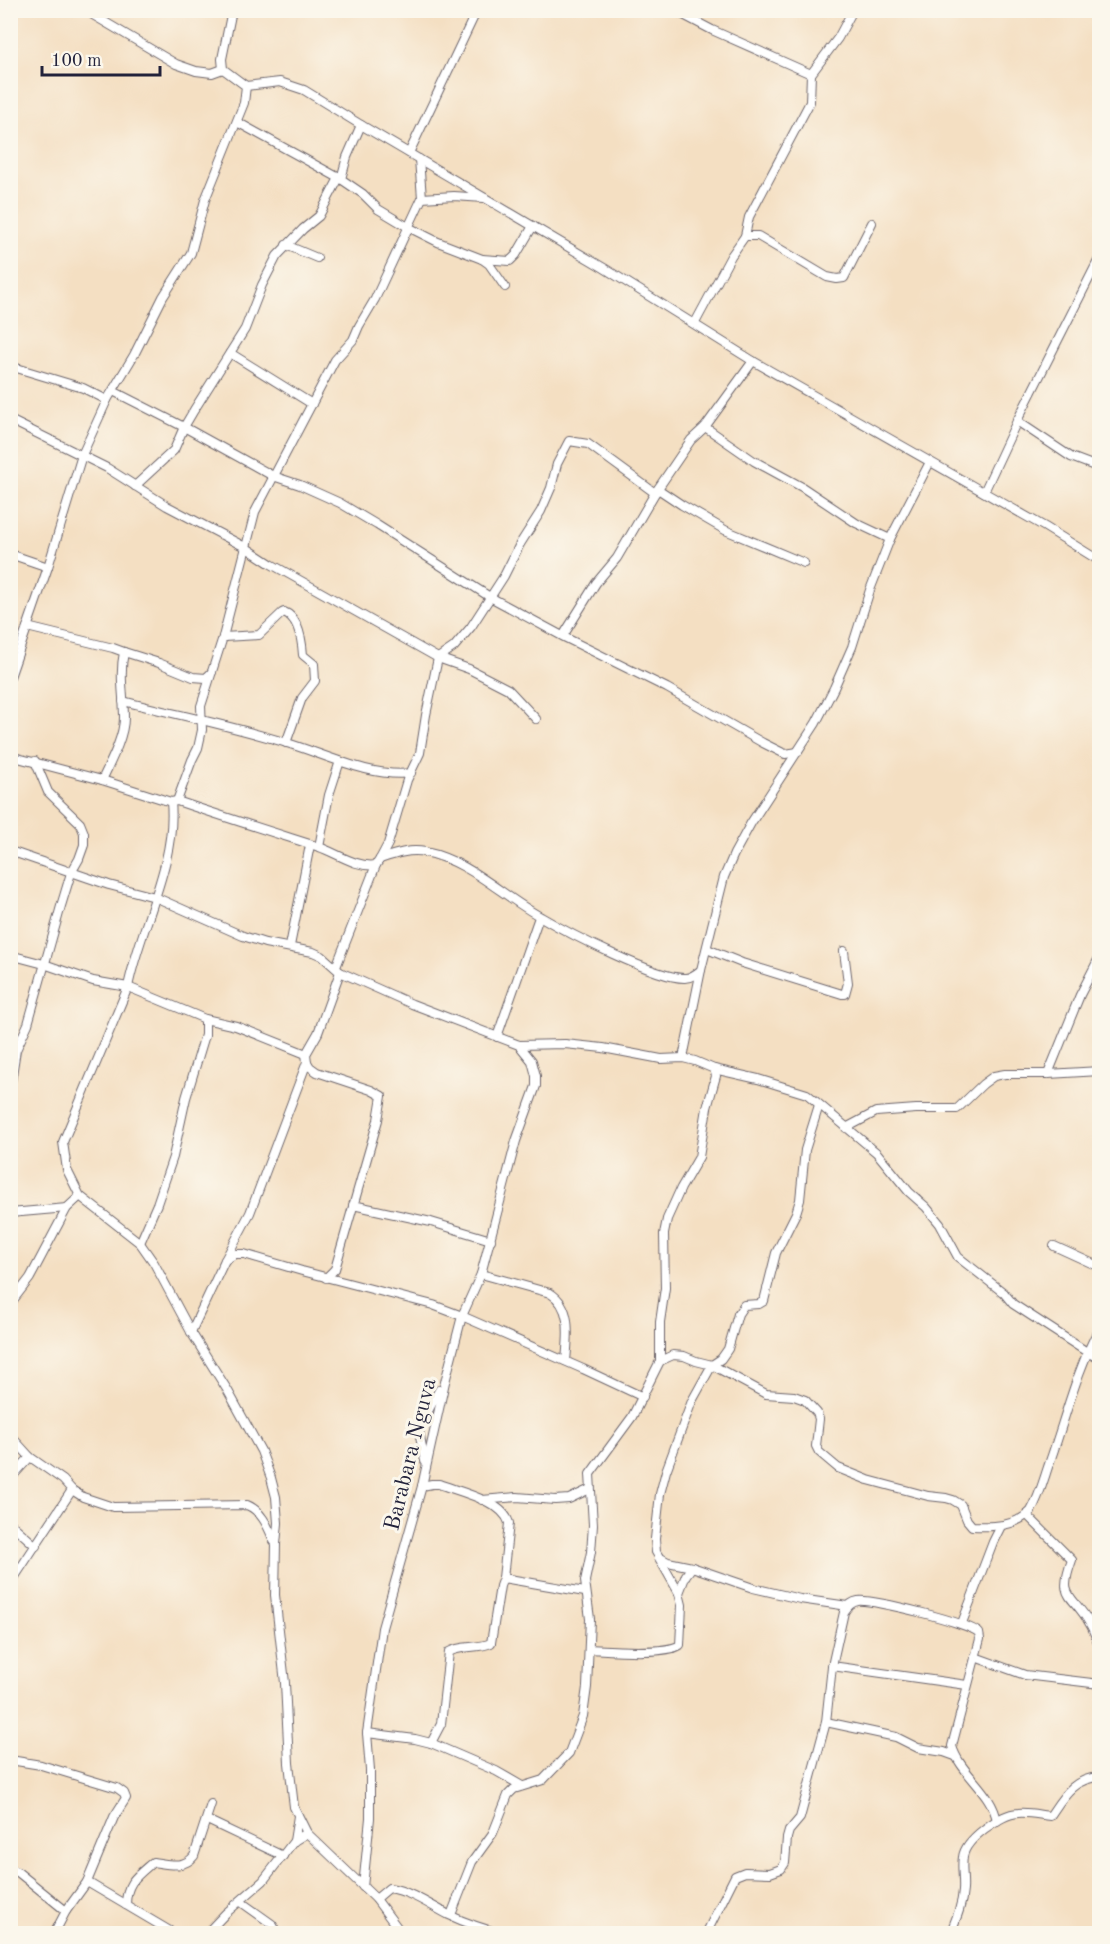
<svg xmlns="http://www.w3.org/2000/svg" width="1110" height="1944" viewBox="0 0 1110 1944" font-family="'Old Standard TT',serif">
<rect width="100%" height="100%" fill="#fbf7ec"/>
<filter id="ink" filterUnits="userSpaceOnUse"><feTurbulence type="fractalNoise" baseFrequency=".0167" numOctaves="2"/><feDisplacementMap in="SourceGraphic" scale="12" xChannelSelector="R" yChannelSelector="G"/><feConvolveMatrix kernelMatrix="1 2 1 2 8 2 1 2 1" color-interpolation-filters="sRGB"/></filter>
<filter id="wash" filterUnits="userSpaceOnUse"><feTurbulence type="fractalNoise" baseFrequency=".008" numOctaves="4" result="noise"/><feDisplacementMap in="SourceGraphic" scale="24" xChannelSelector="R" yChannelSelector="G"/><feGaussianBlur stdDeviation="1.35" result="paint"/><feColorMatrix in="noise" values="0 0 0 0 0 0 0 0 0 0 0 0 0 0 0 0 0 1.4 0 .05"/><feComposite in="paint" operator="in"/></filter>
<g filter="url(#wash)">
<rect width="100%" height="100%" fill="#f4dfc2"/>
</g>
<g filter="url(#ink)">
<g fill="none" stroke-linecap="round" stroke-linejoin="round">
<g stroke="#6c646a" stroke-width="10">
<g id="street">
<path d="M91 10 93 15 176 64 196 71 212 73 223 69"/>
<path d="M674 10 712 30 811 74 810 102 749 217 745 236"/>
<path d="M811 74 838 38 853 10"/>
<path d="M246 86 280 82 304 90 361 125 604 268 753 361 1045 527 1100 561"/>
<path d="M237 122 339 178"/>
<path d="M361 125 347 157 341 179 363 194 378 209 408 227 438 242 482 259 489 264 505 287"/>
<path d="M409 153 477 10"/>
<path d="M422 198 454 196 484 198"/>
<path d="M286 245 317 258"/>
<path d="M482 259 510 261 516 255 533 226"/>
<path d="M695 323 731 256 745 236H758L827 277 837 279 844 278 872 223"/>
<path d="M230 353 312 404"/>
<path d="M10 366 83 388 107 400"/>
<path d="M113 391 184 427 273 476 300 485 340 503 377 525 490 597 566 638 667 688 763 743 785 754 798 752"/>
<path d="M10 420 107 468 167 506 245 547 271 564 438 658 469 669 508 689 536 719"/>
<path d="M1017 421 1071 457 1100 468"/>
<path d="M705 427 754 461 802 487 856 523 890 539"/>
<path d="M135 486 174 450 184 427 194 410 245 329 262 285 277 256 303 229 319 216 340 176"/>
<path d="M658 489 682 505 725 530 804 563"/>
<path d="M984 492 1017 421 1100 257"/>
<path d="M10 554 48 567"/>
<path d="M27 627 113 648 124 652C119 675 124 696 124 718 124 737 110 763 102 780"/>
<path d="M563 636 596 583 617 558 655 493 691 440 705 427 753 361"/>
<path d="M223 637 259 635 282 613 284 612C299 618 302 640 303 655L314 664 315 681 302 698 286 743"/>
<path d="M124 652 159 663 193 677 206 678 212 672"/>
<path d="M10 677 48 567 82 455 107 400 134 355 163 297 191 253 205 200 244 103 246 86 223 69 222 59 232 10"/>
<path d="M123 701C177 715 233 726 287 743 324 754 371 778 411 773"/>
<path d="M10 756 102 780 171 802C177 862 140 927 128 987L63 1142 67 1170 80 1196 140 1243 154 1263 191 1332 228 1391 261 1451 271 1478 276 1497 278 1523 276 1544 275 1595 285 1683 289 1763 294 1807 307 1833 376 1899 402 1934"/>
<path d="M177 801 192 760 198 748 202 730 201 706 223 637 255 512 335 360 353 340 359 326 375 299 422 198 419 159"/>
<path d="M171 802 177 801C224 817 272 832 319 847 337 853 356 868 376 865L380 859 388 844 407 780 420 753 426 715 438 658 454 647 471 627 504 576 520 544 541 511 551 488 557 464 569 441 588 444 655 493"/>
<path d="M319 847 329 795 340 761"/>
<path d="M10 851 109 885 155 897 243 936 265 943 313 952 322 956 340 972 412 1004 519 1045 565 1044 603 1048 661 1059 683 1058 695 1061 714 1069 758 1079 807 1094 877 1153 909 1192 926 1207 940 1224 958 1257 1004 1293 1013 1304 1087 1352 1100 1359"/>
<path d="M380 859C395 854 409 849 425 852 470 861 502 896 541 917 568 933 657 979 685 978 691 978 696 974 701 970L724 877 734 854 751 823 816 723 834 688 852 647 870 590 890 539 930 462"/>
<path d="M290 946 310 845"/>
<path d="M707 949 742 963 842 994H845L848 983 844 951"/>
<path d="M10 955 44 964 93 981 128 987 205 1019V1035L186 1098 173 1157 157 1204 140 1243"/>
<path d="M336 967 376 865"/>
<path d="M205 1019 236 1026 306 1054"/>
<path d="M497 1037 539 917"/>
<path d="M683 1058 701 970"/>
<path d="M307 1062 310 1067 317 1072 371 1090 382 1096 378 1120 335 1269 326 1278"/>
<path d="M1048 1074 1080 995 1100 956"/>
<path d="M10 1088 16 1050 28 1024 61 906 71 873 79 859 84 845V833L80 823 48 792 35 761"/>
<path d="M819 1105 805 1150 800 1200 796 1213 776 1253 764 1301 759 1304 744 1305 738 1314 728 1349 721 1359 712 1365 692 1401 666 1471 660 1494 655 1539 656 1552 659 1557 668 1562 692 1567 753 1588 800 1599 848 1606"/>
<path d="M846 1128 876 1112 916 1109H957L983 1084 994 1076 1005 1074H1048L1100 1071"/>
<path d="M353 1205 431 1222 491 1240"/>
<path d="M10 1213 67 1208 80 1196"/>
<path d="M1054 1246 1100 1267"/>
<path d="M225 1260 235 1254H244L302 1271 433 1305 462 1316 583 1369 643 1397"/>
<path d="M481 1274 550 1293C573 1307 568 1337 566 1361"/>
<path d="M10 1304 30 1278 67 1208"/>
<path d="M191 1332 225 1260 250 1213 307 1062 306 1054 318 1033 340 972"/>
<path d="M660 1361V1322L665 1288 664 1234 667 1219 681 1188 699 1157 707 1108 716 1076 714 1069"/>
<path d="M10 1435 30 1457 63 1480 72 1490 83 1497 113 1507 247 1505C262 1511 268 1527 274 1541"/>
<path d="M425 1461 419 1432 422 1423 439 1390"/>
<path d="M10 1479 30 1457"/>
<path d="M422 1486 432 1484H439C460 1492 503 1501 509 1523L503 1578 500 1586 491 1643C477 1649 461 1645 449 1652L441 1724 431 1743"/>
<path d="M482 1500 517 1497 555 1500 569 1499 590 1489"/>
<path d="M1027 1515 1072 1560C1057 1600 1073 1593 1090 1624 1094 1630 1096 1639 1100 1646"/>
<path d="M10 1523 36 1546"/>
<path d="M659 1558 679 1593"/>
<path d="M503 1578 585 1592"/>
<path d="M10 1584 72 1490"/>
<path d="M962 1623 993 1542 1001 1526"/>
<path d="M589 1649C609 1650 665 1655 680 1645L682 1605 679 1593 686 1575 692 1567"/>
<path d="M975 1657 1025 1675 1100 1684"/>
<path d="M832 1666 967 1685"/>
<path d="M826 1722 896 1737 918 1748 944 1752 955 1756"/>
<path d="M367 1733 415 1739 431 1743 496 1771 522 1786"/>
<path d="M10 1760 41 1765 117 1788 124 1793 126 1798 114 1817 87 1882 66 1911 54 1934"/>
<path d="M207 1820 283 1856"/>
<path d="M294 1841 298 1816"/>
<path d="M10 1869 19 1873 66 1911"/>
<path d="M87 1882 175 1934"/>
<path d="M363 1887 370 1818V1770L367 1733 382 1628 422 1486 445 1382 462 1316 481 1274 516 1141 536 1086V1076L532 1061 519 1045"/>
<path d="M376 1899 389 1888C410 1891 430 1905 449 1915 466 1923 484 1929 503 1934"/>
<path d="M241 1902 272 1924 278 1934"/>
<path d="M126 1905C126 1882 137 1876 153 1862 168 1864 184 1869 194 1856L211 1804"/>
<path d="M451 1915 472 1862 493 1833 508 1795 514 1789 543 1780 569 1753 583 1716 587 1687 590 1619 585 1581 591 1552 593 1525 590 1474 632 1417 660 1361 673 1355 684 1356 696 1361 712 1365 766 1394 794 1396 805 1400 817 1413 819 1419 816 1446 819 1452 838 1468 868 1480 928 1496 946 1498 953 1500 961 1505 967 1520 972 1526C993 1527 1015 1527 1031 1511 1039 1497 1043 1482 1048 1467 1065 1420 1076 1371 1100 1327"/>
<path d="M206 1934 226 1913 263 1881 294 1841 307 1833"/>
<path d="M706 1934 735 1876 745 1872 770 1873 781 1869 785 1863 787 1838 789 1831 800 1818 826 1722 832 1666 844 1612C847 1607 851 1602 858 1601 872 1599 971 1623 979 1633L980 1639 952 1746C960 1774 992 1791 997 1821"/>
<path d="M950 1934C956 1919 962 1906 963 1890 964 1879 961 1868 963 1857 965 1839 1001 1814 1018 1813 1029 1812 1040 1815 1050 1816 1063 1797 1073 1778 1100 1777"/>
</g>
</g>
<use href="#street" stroke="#fff" stroke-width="8"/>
</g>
</g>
<g text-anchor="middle" stroke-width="6" stroke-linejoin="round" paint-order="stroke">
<g font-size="22" fill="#22223b" stroke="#fbf7ec">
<text transform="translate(409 1454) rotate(-76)" y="8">Barabara Nguva</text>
</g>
</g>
<rect width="1110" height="1944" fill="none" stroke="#fbf7ec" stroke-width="36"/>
<path d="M42 66v9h118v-9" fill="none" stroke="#22223b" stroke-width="3"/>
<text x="51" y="66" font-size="18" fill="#22223b" stroke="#fbf7ec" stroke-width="4.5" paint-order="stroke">100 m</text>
</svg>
